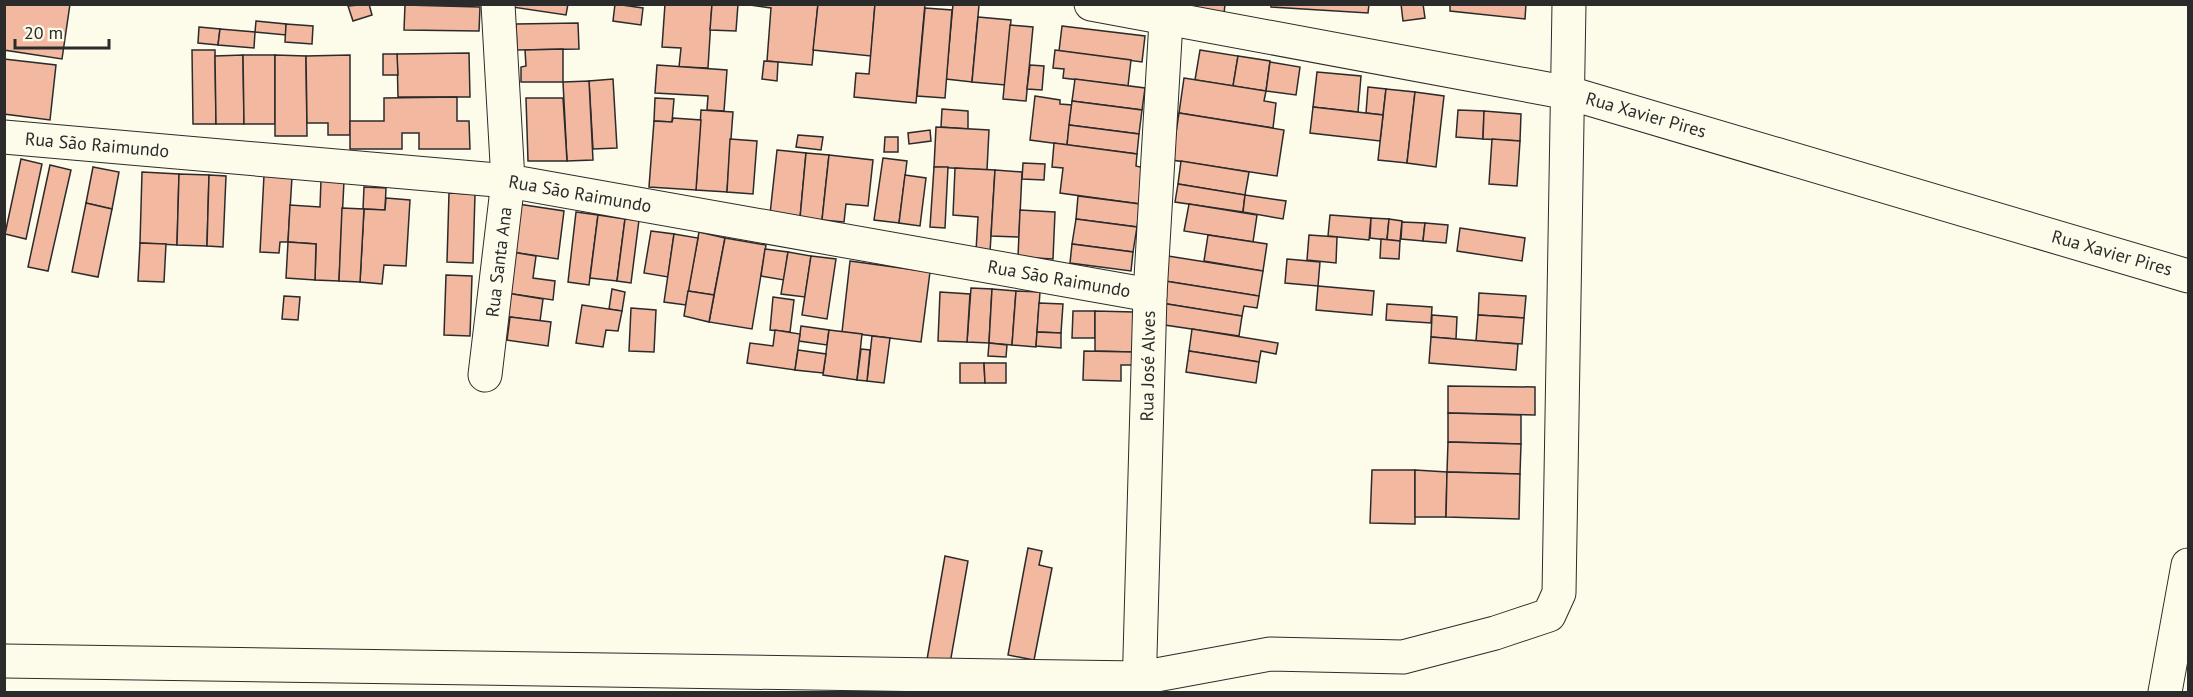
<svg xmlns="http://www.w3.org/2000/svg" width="2193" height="697" viewBox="0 0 2193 697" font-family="'PT Sans',sans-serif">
<rect width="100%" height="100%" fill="#fdfbea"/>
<g fill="#f2b8a0" stroke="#2b2b2b" stroke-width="1.5">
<path d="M4 4H70L62 59 4 50Z"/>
<path d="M369 4 372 15 353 21 348 6Z"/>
<path d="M422 4H469V7L422 5Z"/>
<path d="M513 4H568L566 15 512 7Z"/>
<path d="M615 4 643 8 641 25 613 21Z"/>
<path d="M665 4H712L708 68 679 67 681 48 662 47Z"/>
<path d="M712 4H738L736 31 710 30Z"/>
<path d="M818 4 812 65 767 61 771 8 743 4Z"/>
<path d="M818 4H875L871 56 813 50Z"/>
<path d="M875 4H925L916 103 854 97 856 73 869 74Z"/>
<path d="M953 4 979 5 972 82 946 79Z"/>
<path d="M1180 4H1225L1224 14Z"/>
<path d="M1271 4H1369L1368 13 1271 7Z"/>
<path d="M1401 4H1423L1425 18 1403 21Z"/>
<path d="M1450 4H1526L1525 19 1450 11Z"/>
<path d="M405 5 480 7 479 31 404 30Z"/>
<path d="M925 8 952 10 945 98 917 96Z"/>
<path d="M978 17 1011 20 1005 85 972 82Z"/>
<path d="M256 21 286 24V35L255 32Z"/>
<path d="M578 23 579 49 517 50 516 24Z"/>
<path d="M286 24 313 26 312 44 285 42Z"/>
<path d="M1010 25 1033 27 1026 101 1003 99Z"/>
<path d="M1062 26 1145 36 1142 62 1059 51Z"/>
<path d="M199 27 220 29 218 45 198 43Z"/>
<path d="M220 29 255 32 254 48 218 45Z"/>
<path d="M563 49V82H521V67L526 66 525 50Z"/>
<path d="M192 50H215L216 124H193Z"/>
<path d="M1055 50 1131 60 1128 86 1063 78 1064 69 1053 68Z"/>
<path d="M1200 50 1238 56 1233 86 1195 80Z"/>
<path d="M469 53 470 97H398L397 54Z"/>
<path d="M383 54H397L398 75H383Z"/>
<path d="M243 55 244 124H216L215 56Z"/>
<path d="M243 55H275V124H244Z"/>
<path d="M275 55 306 56 307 136H275Z"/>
<path d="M350 55V135H328V123H307L306 56Z"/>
<path d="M1238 56 1270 61 1266 91 1233 86Z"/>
<path d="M4 59 56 65 50 120 4 114Z"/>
<path d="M764 61 778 62 777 81 762 79Z"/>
<path d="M1270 62 1300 67 1296 95 1266 91Z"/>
<path d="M657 65 727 70 724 111 707 110 708 96 655 93Z"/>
<path d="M1030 65 1044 66 1042 90 1027 89Z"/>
<path d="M1317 72 1361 76 1358 112 1313 107Z"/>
<path d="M1184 78 1266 91 1264 101 1276 103 1273 128 1179 113Z"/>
<path d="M613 79 617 148 593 149 589 81Z"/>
<path d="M1075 79 1145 88 1142 110 1072 101Z"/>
<path d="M589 81 593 160 567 161 563 82Z"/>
<path d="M1368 87 1386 89 1383 115 1366 113Z"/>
<path d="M1386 89 1415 92 1407 163 1378 160Z"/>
<path d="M1415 92 1444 96 1436 167 1407 163Z"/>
<path d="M1035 96 1060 100V104L1072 105 1067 145 1030 140Z"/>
<path d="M457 97V121H469L470 149H419V133H402V149H350V121H384V98Z"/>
<path d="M526 98H563L567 161H528Z"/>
<path d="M655 98 674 99 672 122 654 121Z"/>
<path d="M1072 101 1142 110 1139 134 1069 125Z"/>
<path d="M1313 107 1383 115 1380 141 1310 133Z"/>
<path d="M942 109 968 111V129L941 127Z"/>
<path d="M701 110 733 112 727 192 696 190Z"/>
<path d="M1458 110 1484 111 1483 139 1456 137Z"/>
<path d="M1484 111 1521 114 1520 141 1483 139Z"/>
<path d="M1179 113 1284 130 1277 176 1172 160Z"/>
<path d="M673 118 701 120 696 190 649 187 654 121 672 122Z"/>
<path d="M1069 125 1139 134 1137 154 1067 145Z"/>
<path d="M936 127 989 130 987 170 934 167Z"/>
<path d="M930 130 931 141 909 144 908 133Z"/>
<path d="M798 135 823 137 821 150 796 147Z"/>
<path d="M885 137H898V152H884Z"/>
<path d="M730 139 757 141 753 194 727 192Z"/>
<path d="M1492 139 1520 141 1517 186 1489 184Z"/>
<path d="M1054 143 1137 154 1136 166 1144 168 1140 204 1060 193 1063 168 1052 167Z"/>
<path d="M777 150 806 153 800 218 770 214Z"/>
<path d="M806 153 829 155 822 220 800 218Z"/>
<path d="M829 155 873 160 868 206 846 204 844 222 822 220Z"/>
<path d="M883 158 907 161 899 223 874 220Z"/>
<path d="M21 159 42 164 26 239 5 234Z"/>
<path d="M1181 161 1249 172 1245 195 1178 184Z"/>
<path d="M1023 163 1045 164 1044 180 1022 179Z"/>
<path d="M50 165 71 170 48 271 28 267Z"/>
<path d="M93 167 119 172 112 209 86 203Z"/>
<path d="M934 167H948L945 228 930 227Z"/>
<path d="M955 168 995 170 990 252 976 251 978 217 953 215Z"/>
<path d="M995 170 1022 172 1019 237 991 236Z"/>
<path d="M142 172 179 174 177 245 140 243Z"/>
<path d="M179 174 209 175 207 246 177 245Z"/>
<path d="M209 175 226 176 223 247 207 246Z"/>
<path d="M264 175 292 177 288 242H280L279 253 260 252Z"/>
<path d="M905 175 926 178 920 226 899 223Z"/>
<path d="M321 180 344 181 339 281 315 280 316 244 288 242 290 205 320 207Z"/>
<path d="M1178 184 1245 195 1243 212 1175 202Z"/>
<path d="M364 187 386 188 385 210 363 209Z"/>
<path d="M449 193 475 194 473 263 447 262Z"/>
<path d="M1245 195 1286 201 1283 219 1243 212Z"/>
<path d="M1078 196 1140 204 1137 227 1076 219Z"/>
<path d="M386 198 410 200 406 266 384 265 382 284 360 282 364 209 385 210Z"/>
<path d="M86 203 112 209 98 277 72 272Z"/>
<path d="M518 204 564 211 558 259 512 252Z"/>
<path d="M1189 204 1257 215 1253 242 1184 231Z"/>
<path d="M342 208 364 209 360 282 339 281Z"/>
<path d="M1020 210 1055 212 1053 259 1018 257Z"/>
<path d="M576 212 598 215 589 285 568 282Z"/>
<path d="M598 215 625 219 617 281 590 278Z"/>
<path d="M1330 215 1371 218 1369 240 1328 236Z"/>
<path d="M1371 218 1389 219 1387 240 1370 238Z"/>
<path d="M625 219 639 220 631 283 617 281Z"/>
<path d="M1076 219 1137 227 1133 252 1072 244Z"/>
<path d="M1389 219 1402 221 1400 241 1387 240Z"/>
<path d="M1402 222 1425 223 1423 241 1401 239Z"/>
<path d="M1425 223 1448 225 1446 243 1423 241Z"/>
<path d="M1460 228 1525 238 1522 261 1457 251Z"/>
<path d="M651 231 674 234 668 277 644 273Z"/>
<path d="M699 232 725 238 714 295 688 291Z"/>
<path d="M674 234 698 238 686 305 664 302Z"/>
<path d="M1208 235 1267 244 1263 271 1204 261Z"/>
<path d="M1309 235 1337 237 1336 263 1307 260Z"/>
<path d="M725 238 766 245 752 329 709 322Z"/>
<path d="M1381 239 1400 241 1399 259 1380 258Z"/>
<path d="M288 242 316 244 315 280 286 278Z"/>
<path d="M140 243 166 244 164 282 138 281Z"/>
<path d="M1072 244 1133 252 1131 271 1070 263Z"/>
<path d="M765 249 788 252 784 280 761 276Z"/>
<path d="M512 252 536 256 533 278 555 281 553 300 506 293Z"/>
<path d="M788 252 811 256 805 297 781 294Z"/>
<path d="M811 256 836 259 827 319 802 315Z"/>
<path d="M1168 256 1263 271 1259 296 1165 281Z"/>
<path d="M1287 259 1320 262 1318 286 1285 283Z"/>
<path d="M850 261 930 272 921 342 842 332Z"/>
<path d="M446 275 472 276 470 336 444 335Z"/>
<path d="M1165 281 1259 296 1257 308 1244 306 1242 316 1161 303Z"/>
<path d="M1318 286 1374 291 1372 315 1316 310Z"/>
<path d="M971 288 992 289 989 343 967 342Z"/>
<path d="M612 289 625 292 622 311 609 309Z"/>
<path d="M992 289 1016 291 1012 345 989 343Z"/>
<path d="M688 291 714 295 709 322 684 316Z"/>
<path d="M1016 291 1040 292 1036 347 1012 345Z"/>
<path d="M940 292 970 294 967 342 938 341Z"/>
<path d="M506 293 543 299 540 321 503 316Z"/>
<path d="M1479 293 1526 296 1524 318 1478 315Z"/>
<path d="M284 296 300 297 298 320 282 319Z"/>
<path d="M773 297 794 300 790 332 770 330Z"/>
<path d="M1039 303 1063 304 1061 333 1037 332Z"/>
<path d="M1161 303 1242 316 1239 336 1158 324Z"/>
<path d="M1387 304 1432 307 1431 323 1386 320Z"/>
<path d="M582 305 622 311 618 331 606 330 603 347 576 343Z"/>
<path d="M631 308 656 310 654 352 629 351Z"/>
<path d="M1073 311H1095V338H1072Z"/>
<path d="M1095 311 1134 312 1133 352 1095 351Z"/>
<path d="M1432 315 1457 317 1456 339 1431 337Z"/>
<path d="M1478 315 1524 318 1522 344 1476 341Z"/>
<path d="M510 317 551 322 548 346 507 340Z"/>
<path d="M801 326 829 330 827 345 799 341Z"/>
<path d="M1192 329 1278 343 1276 354 1261 351 1259 362 1189 351Z"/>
<path d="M775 330 800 334 795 370 747 363 750 343 773 346Z"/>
<path d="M829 330 862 334 857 380 823 375Z"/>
<path d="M1037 332 1061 333V348L1036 346Z"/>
<path d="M872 336 890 338 884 383 867 381Z"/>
<path d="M1431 337 1518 344 1516 370 1429 363Z"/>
<path d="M989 343 1007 345 1006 357 988 356Z"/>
<path d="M861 349 870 350 867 381 857 380Z"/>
<path d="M798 350 826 354 823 373 795 370Z"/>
<path d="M1084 351 1133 352 1132 365H1121V381L1083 380Z"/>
<path d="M1189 351 1259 362 1256 383 1186 372Z"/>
<path d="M960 363H984L985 383H960Z"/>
<path d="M984 363H1006V383H985Z"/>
<path d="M1448 386 1535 387V415L1448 413Z"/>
<path d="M1448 413 1521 415V444L1448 442Z"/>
<path d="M1448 442 1521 444 1520 474 1447 472Z"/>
<path d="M1372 470H1415V524L1370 523Z"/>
<path d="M1415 470 1447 472 1446 517H1415Z"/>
<path d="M1447 472 1520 474 1519 519 1446 517Z"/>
<path d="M1028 548 1042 551 1039 565 1052 568 1034 660 1008 655Z"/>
<path d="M945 556 968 561 948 675 925 671Z"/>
</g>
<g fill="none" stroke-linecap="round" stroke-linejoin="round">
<g stroke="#2b2b2b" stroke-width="35">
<g id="minor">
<path d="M1091 4 1569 93 2188 276"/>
<path d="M4 137 508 181 1150 295"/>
<path d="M485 375 508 181 498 4"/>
<path d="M4 661 1140 678 1270 654 1403 657 1495 633 1549 615 1559 593 1569 4"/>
<path d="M1139 692 1150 295 1167 4"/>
<path d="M2165 692 2188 565"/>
</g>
</g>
<use href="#minor" stroke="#fdfbea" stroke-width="33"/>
</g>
<g text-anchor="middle" stroke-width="4.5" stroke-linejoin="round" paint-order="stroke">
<g font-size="18" fill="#2b2b2b" stroke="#fdfbea">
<text transform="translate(1646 115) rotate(16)" y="6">Rua Xavier Pires</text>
<text transform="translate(97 145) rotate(5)" y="6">Rua São Raimundo</text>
<text transform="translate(580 194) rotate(10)" y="6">Rua São Raimundo</text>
<text transform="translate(2112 253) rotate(16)" y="6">Rua Xavier Pires</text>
<text transform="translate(499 262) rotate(-83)" y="6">Rua Santa Ana</text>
<text transform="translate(1059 279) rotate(10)" y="6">Rua São Raimundo</text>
<text transform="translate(1148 366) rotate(-89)" y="6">Rua José Alves</text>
</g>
</g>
<rect width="2193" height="697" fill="none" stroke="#2b2b2b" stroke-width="12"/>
<path d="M15 39v9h94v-9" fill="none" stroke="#2b2b2b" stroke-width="3"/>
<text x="24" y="39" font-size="18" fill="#2b2b2b" stroke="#fdfbea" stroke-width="4.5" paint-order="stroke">20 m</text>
</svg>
